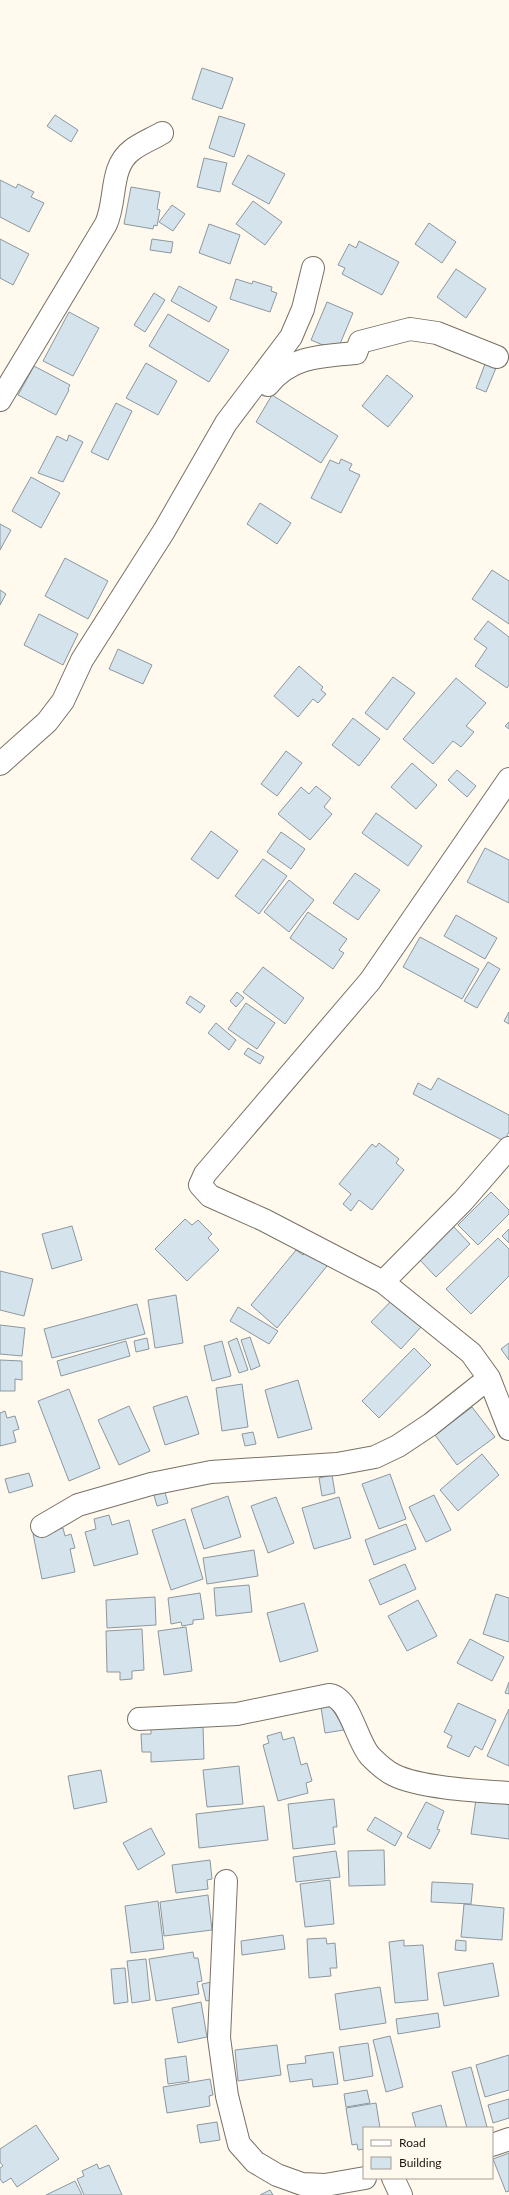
<svg xmlns="http://www.w3.org/2000/svg" width="509" height="2195" viewBox="0 0 509 2195" font-family="Lato,sans-serif">
  <style>
    .building { fill: #d5e3ec; stroke: #8b98a0 }
    .lines { fill: none; stroke-linecap: round; stroke-linejoin: round }
    .minor-casing { stroke: #787266; stroke-width: 24 }
    .minor { stroke: #fff; stroke-width: 22 }
  </style>
  <rect width="100%" height="100%" fill="#fff9ee"/>
  <path class="building" d="M202 68 233 78 222 109 192 99Z
    M55 115 78 130 71 142 47 126Z
    M219 116 245 124 234 157 209 148Z
    M248 155 285 174 269 204 232 184Z
    M204 158 227 163 220 192 197 187Z
    M0 180 16 188 18 184 34 192 31 197 44 203 29 232 0 217Z
    M131 187 160 192 157 209 160 210 157 226 154 225 153 229 124 224Z
    M253 201 282 222 265 245 236 224Z
    M172 205 185 214 173 231 159 222Z
    M429 223 456 242 442 263 415 244Z
    M209 224 240 235 230 264 199 253Z
    M0 239 29 254 13 285 0 278Z
    M152 239 173 242 171 253 150 250Z
    M359 241 399 262 382 295 342 274 345 268 338 265 349 244 356 248Z
    M456 269 486 289 466 318 437 297Z
    M236 279 252 284 253 281 272 287 271 291 277 293 270 312 230 299Z
    M179 286 217 307 209 322 171 301Z
    M154 293 165 300 145 332 134 325Z
    M327 302 353 313 337 351 311 340Z
    M69 312 99 328 73 376 43 361Z
    M168 314 229 350 209 382 149 346Z
    M146 363 177 381 158 415 126 398Z
    M485 364 496 368 486 392 476 388Z
    M34 366 70 385 68 389 69 390 56 415 18 395Z
    M387 375 413 396 388 427 362 406Z
    M272 395 338 436 321 463 256 422Z
    M116 403 132 411 108 460 91 452Z
    M69 435 83 442 63 482 38 473 57 436 67 441Z
    M341 459 352 464 349 470 360 475 341 513 311 498 330 460 339 464Z
    M31 477 60 493 41 528 12 511Z
    M260 503 291 523 277 544 247 524Z
    M0 524 11 530 0 550Z
    M65 558 108 581 88 619 45 596Z
    M492 570 509 581V624L472 599Z
    M0 590 6 594 0 605Z
    M39 614 78 634 63 665 24 645Z
    M488 621 509 637V685L507 688 475 666 487 648 474 639Z
    M118 649 152 665 143 684 109 669Z
    M299 666 323 687 321 690 326 694 318 703 313 699 298 717 274 696Z
    M393 677 415 693 387 730 365 713Z
    M456 678 486 703 466 726 474 732 461 747 453 741 433 764 403 739Z
    M353 718 380 739 359 766 332 745Z
    M509 722V729L505 726Z
    M286 751 302 763 277 796 261 784Z
    M412 763 437 785 416 809 391 787Z
    M457 770 476 786 467 797 448 780Z
    M316 786 331 798 324 807 332 814 310 840 278 814 301 787 309 794Z
    M376 813 422 846 408 866 362 833Z
    M211 831 238 851 218 879 191 859Z
    M281 832 305 849 291 869 267 852Z
    M485 848 509 860V903L467 882Z
    M263 859 287 876 259 914 235 896Z
    M355 873 380 890 358 920 333 903Z
    M289 880 314 900 289 932 264 912Z
    M308 912 347 939 339 950 344 953 333 969 290 938Z
    M456 915 497 938 485 959 444 936Z
    M420 937 479 969 462 999 403 967Z
    M488 962 500 969 477 1008 464 1001Z
    M263 967 304 998 285 1024 243 992Z
    M237 992 244 998 236 1007 230 1001Z
    M190 996 205 1006 200 1013 186 1003Z
    M246 1003 275 1023 257 1049 228 1029Z
    M509 1012V1024L504 1021Z
    M216 1023 236 1040 229 1050 208 1033Z
    M248 1048 264 1057 260 1064 244 1054Z
    M438 1078 509 1115V1132L504 1141 413 1094 418 1083 431 1090Z
    M379 1143 399 1159 396 1163 404 1170 372 1210 359 1200 351 1211 343 1204 351 1194 339 1184 372 1144 376 1147Z
    M491 1192 509 1210V1214L478 1245 458 1225Z
    M185 1219 192 1225 198 1220 212 1234 208 1238 219 1250 187 1281 155 1249Z
    M452 1225 470 1244 436 1277 418 1258Z
    M72 1226 82 1260 52 1269 42 1234Z
    M509 1229V1243L502 1236Z
    M498 1238 509 1249V1276L471 1314 446 1289Z
    M296 1250 303 1255 307 1250 327 1266 277 1328 251 1305Z
    M0 1271 33 1279 24 1316 0 1310Z
    M176 1295 183 1343 155 1348 148 1300Z
    M392 1300 421 1327 401 1349 371 1322Z
    M137 1304 145 1334 52 1358 44 1329Z
    M238 1307 278 1331 269 1344 230 1321Z
    M0 1325 25 1328 22 1356 0 1354Z
    M250 1337 260 1366 251 1370 241 1340Z
    M147 1338 149 1349 136 1352 134 1341Z
    M237 1338 248 1370 239 1373 228 1342Z
    M126 1341 130 1356 61 1376 57 1361Z
    M222 1341 231 1376 212 1381 204 1346Z
    M509 1343V1360L501 1349Z
    M414 1348 431 1365 379 1418 362 1401Z
    M0 1360 22 1361V1380L15 1379V1391H0Z
    M298 1380 312 1429 278 1438 265 1390Z
    M242 1384 248 1427 222 1431 216 1388Z
    M69 1389 100 1468 69 1481 38 1401Z
    M187 1396 199 1434 165 1445 153 1407Z
    M129 1406 150 1451 119 1465 98 1420Z
    M472 1407 495 1437 457 1465 435 1435Z
    M5 1411 7 1418 15 1416 19 1429 13 1431 16 1442 0 1446V1413Z
    M253 1432 256 1444 245 1446 242 1434Z
    M482 1454 499 1475 458 1511 440 1490Z
    M29 1473 33 1486 9 1493 5 1479Z
    M390 1474 406 1519 379 1529 362 1484Z
    M332 1475 335 1493 322 1496 319 1478Z
    M164 1489 168 1503 157 1506 153 1492Z
    M434 1495 451 1530 426 1542 409 1507Z
    M228 1496 241 1537 204 1549 191 1509Z
    M276 1497 294 1543 268 1553 251 1506Z
    M339 1497 351 1538 314 1549 302 1508Z
    M109 1515 112 1525 129 1520 138 1554 94 1566 85 1532 96 1529 94 1519Z
    M185 1519 203 1579 171 1590 152 1530Z
    M406 1524 416 1549 374 1565 365 1540Z
    M63 1528 65 1536 71 1534 75 1548 70 1549 75 1572 42 1579 33 1534Z
    M254 1550 258 1576 207 1584 203 1558Z
    M405 1564 416 1589 380 1605 369 1580Z
    M249 1585 252 1612 216 1616 214 1588Z
    M200 1593 204 1619 193 1620V1624L182 1626 181 1622 171 1624 168 1598Z
    M496 1594 509 1598V1642L483 1634Z
    M155 1597 156 1625 107 1628 106 1600Z
    M418 1600 437 1636 407 1651 388 1616Z
    M304 1603 318 1651 280 1662 267 1613Z
    M186 1627 192 1671 164 1675 158 1631Z
    M142 1629 144 1670 132 1671V1679L120 1680V1672H107L106 1631Z
    M470 1639 504 1657 492 1681 457 1663Z
    M509 1682V1694L505 1693Z
    M339 1697 344 1730 325 1733 320 1701Z
    M458 1703 496 1720 482 1750 475 1746 469 1757 447 1747 452 1736 444 1732Z
    M509 1709V1766L487 1756Z
    M203 1725 204 1759 151 1762V1752H142L141 1734H151V1727Z
    M281 1732 283 1740 294 1737 301 1765 307 1763 312 1781 306 1783 308 1793 278 1801 263 1745 269 1743 267 1736Z
    M239 1766 243 1804 207 1807 203 1770Z
    M101 1770 107 1802 74 1809 68 1776Z
    M334 1799 337 1827H333L335 1844 293 1849 288 1804Z
    M476 1799 509 1804V1839L471 1834Z
    M426 1802 444 1811 437 1829 440 1830 430 1849 407 1837Z
    M264 1806 268 1840 199 1848 196 1814Z
    M375 1817 402 1833 395 1846 367 1830Z
    M151 1828 165 1854 138 1870 123 1843Z
    M384 1850 385 1885 349 1886 348 1851Z
    M336 1851 340 1877 296 1882 293 1857Z
    M210 1860 212 1879 207 1880 208 1889 176 1893 172 1865Z
    M330 1880 334 1924 305 1927 300 1884Z
    M432 1882 473 1884 471 1904 431 1902Z
    M208 1895 212 1930 164 1936 160 1902Z
    M158 1901 164 1949 131 1953 125 1906Z
    M464 1904 504 1908 502 1940 461 1937Z
    M283 1935 285 1949 242 1955 241 1941Z
    M326 1938 327 1944 335 1943 337 1968H330L331 1976 309 1978 307 1939Z
    M404 1940V1946L423 1945 428 2000 395 2003 389 1942Z
    M456 1940 466 1941V1951L455 1950Z
    M193 1952 194 1958H198L202 1981 197 1982 199 1994 156 2001 149 1959Z
    M146 1959 150 2000 132 2003 127 1961Z
    M493 1963 499 1996 444 2006 438 1973Z
    M125 1968 128 2002 114 2004 111 1969Z
    M216 1981 220 1998 206 2001 202 1984Z
    M380 1987 386 2023 340 2030 335 1994Z
    M201 2002 207 2037 178 2043 172 2008Z
    M438 2013 440 2027 398 2034 396 2019Z
    M390 2036 403 2087 386 2092 373 2040Z
    M368 2043 373 2076 344 2081 339 2047Z
    M277 2045 281 2075 238 2081 235 2050Z
    M333 2052 338 2084 313 2087 312 2079 290 2082 287 2065 306 2063 305 2056Z
    M509 2055V2090L485 2097 476 2065Z
    M186 2056 189 2081 168 2084 165 2059Z
    M471 2067 487 2127 485 2128H467L452 2072Z
    M210 2079 213 2095 209 2096 210 2106 167 2113 163 2087Z
    M367 2090 370 2103 346 2107 344 2094Z
    M509 2099V2118L493 2123 488 2105Z
    M376 2103 380 2128H364V2149L358 2150 357 2144 352 2145 346 2108Z
    M441 2105 447 2128H416L412 2113Z
    M217 2122 220 2140 200 2143 197 2125Z
    M36 2125 59 2159 17 2187 11 2178 3 2183 0 2179V2168L3 2166 0 2162V2149Z
    M509 2153V2191L506 2192 493 2159Z
    M97 2164 99 2169 109 2165 122 2195H84L77 2179 84 2176 82 2171Z
    M75 2181 82 2195H46Z
    M270 2190 273 2195H260Z"/>
  <g class="lines">
    <defs>
      <path id="minor" d="M268 385C291 356 321 356 356 353L360 342 410 329 437 333 497 357
        M0 400 106 224C117 200 109 167 132 150 141 143 152 139 162 133
        M0 764 47 722 63 701 82 660 164 531 226 423 291 337 303 309 313 268
        M509 779 370 981 205 1174 200 1185 210 1196 264 1220 383 1282 471 1353 489 1378 509 1429
        M383 1282 463 1201 509 1148
        M42 1526 78 1505 151 1484 211 1472 337 1464 375 1457 398 1446 431 1424 489 1378
        M139 1719 237 1714 329 1695C350 1697 356 1740 370 1756 377 1763 385 1771 394 1775 420 1788 479 1791 509 1793
        M226 1881 219 2038 227 2096 239 2144 255 2162 277 2175 302 2184 325 2185 365 2178
        M492 2145 509 2139
        M393 2178 401 2195"/>
    </defs>
    <use href="#minor" class="minor-casing"/>
    <use href="#minor" class="minor"/>
  </g>
  <rect x="363" y="2127" width="130" height="52" fill="#fff9ee" stroke="#a49f97"/>
  <rect x="371" y="2140" width="20" height="6" fill="#ffffff" stroke="#a49f97"/>
  <text x="399" y="2147" font-size="12" fill="#1c1914">Road</text>
  <rect x="371" y="2157" width="20" height="12" fill="#d5e3ec" stroke="#a49f97"/>
  <text x="399" y="2167" font-size="12" fill="#1c1914">Building</text>
</svg>
